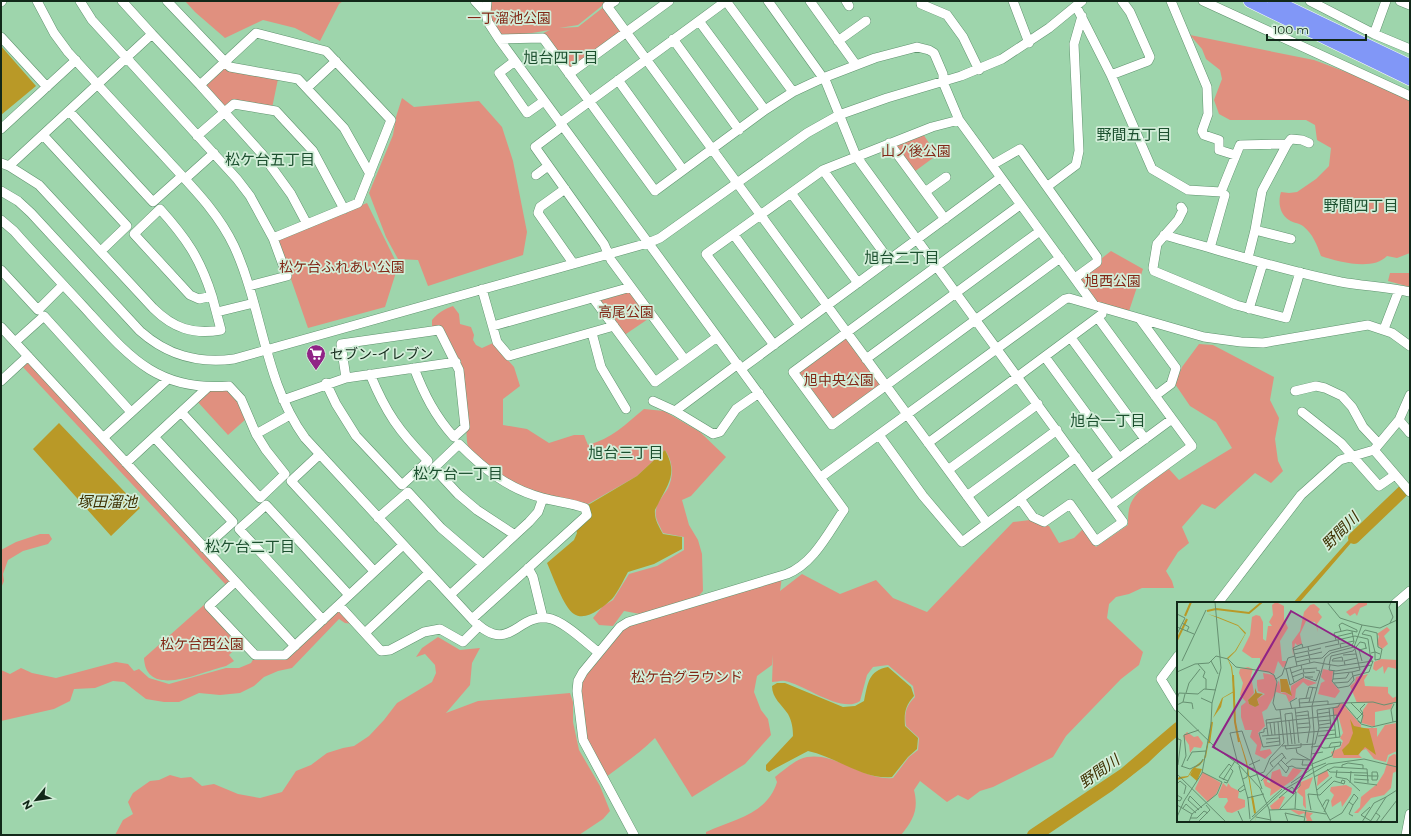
<svg xmlns="http://www.w3.org/2000/svg" width="1411" height="836" viewBox="0 0 1411 836" font-family="Montserrat,'Noto Sans JP',sans-serif">
  <style>
    .green { fill: #e0907f }
    .water { fill: #b99927 }
    .lines { fill: none; stroke-linecap: round; stroke-linejoin: round }
    .river { stroke: #b99927; stroke-width: 12 }
    .minor-casing { stroke: #5f936e; stroke-width: 10 }
    .highway-casing { stroke: #fff; stroke-width: 14 }
    .minor { stroke: #fff; stroke-width: 9 }
    .highway { stroke: #8197f7; stroke-width: 13 }
    .labels { text-anchor: middle; dominant-baseline: central; stroke-width: 3.5; stroke-linejoin: round; paint-order: stroke }
    .park-label { font-size: 14px; fill: #822817; stroke: #d3eed9 }
    .poi-label { font-size: 14px; fill: #122819; stroke: #d3eed9; text-anchor: start }
    .neighbourhood-label { font-size: 15px; fill: #1c502f; stroke: #d3eed9 }
    .water-label { font-size: 15px; font-style: italic; fill: #3e3102; stroke: #d3eed9 }
    .inset-river { fill: none; stroke: #b99927; stroke-width: 2 }
    .inset-road { fill: none; stroke: #669071; stroke-width: 1 }
    .view { fill: #902386; fill-opacity: 0.15; stroke: #902386; stroke-width: 2 }
    .inset-edge { fill: none; stroke: #122819; stroke-width: 2 }
  </style>
  <rect width="100%" height="100%" fill="#9ed5ac"/>
  <path class="green" d="M185 1H343L339 4 320 41 295 28 263 20 225 38 195 12Z
    M491 1H608L578 25 559 28 578 27 605 6 624 32 569 71 541 34 550 30C543 31 510 37 505 37 491 34 489 12 491 1Z
    M1190 35 1314 60 1365 79 1410 101V253L1397 258 1387 256C1373 271 1339 262 1321 256 1317 245 1313 234 1303 226 1299 223 1293 223 1289 220 1279 214 1278 201 1281 192L1289 193 1297 192 1316 179 1329 166 1331 148 1317 140 1315 125 1306 120H1230L1219 114 1214 100 1222 79 1220 70 1206 59 1202 49Z
    M223 68 278 79 272 108H224L203 86Z
    M402 98 414 107 479 101 502 127 513 161 527 232 523 255 428 286 418 260 398 259 386 237 369 193 393 135 396 117Z
    M923 134 937 155 914 172 892 145Z
    M367 203 398 266 385 307 308 328 277 239Z
    M1111 251 1143 269 1129 311 1098 303 1078 277Z
    M1390 273H1410V287L1388 281Z
    M630 289 651 317 623 336 594 298Z
    M453 306 459 314 460 324 471 327 474 335 473 340 476 345 482 348 493 343 514 367 520 386 503 399V425L527 429 549 443 574 435H584L588 445C611 439 626 424 644 409L664 411 700 432 726 457 691 496 682 500 689 525 698 540 702 554 703 591 697 598 640 614 624 611 613 626 599 625 593 618 603 606 613 600 629 574 657 566 684 550V537L663 533C660 526 654 518 656 510 657 502 664 495 668 488 674 476 673 461 665 450L637 476 588 504 581 505 559 500 509 483 469 451 467 442 463 368 438 327 432 326V320C438 313 444 309 453 306Z
    M846 338 881 386 832 421 797 373Z
    M1199 344 1213 345 1274 377 1270 400 1279 418 1275 439 1278 461 1283 471 1271 483 1255 473 1215 509 1202 504 1182 527 1189 543 1178 552 1166 571 1172 581 1174 588H1142L1129 594 1116 597 1109 604 1107 618 1143 652 1139 665 1121 679 1066 736 1053 757 993 787 980 791 968 800 958 795 947 802 920 781 914 790C919 810 913 820 901 835H706V832C733 819 767 815 777 782L775 777C784 770 796 759 807 757 837 752 863 781 893 778L909 757 918 750 919 738 906 726C904 713 906 706 915 697L913 686 888 665 873 667 867 675 860 701C842 714 805 685 785 681 781 680 776 682 772 682L773 655 772 665 757 676 754 692 761 710 768 719 771 735 745 764 692 797 655 738C640 753 623 764 606 777L587 746 580 686 585 675 624 628 782 577 780 591 802 574 840 594 876 580 893 598 927 612 1013 522 1030 520 1049 526 1059 543 1074 538 1083 529 1096 547 1128 525C1128 520 1128 514 1129 509 1133 491 1155 479 1169 469L1179 480 1232 448 1216 422 1190 406 1175 384 1182 367Z
    M28 360 232 581 227 586 21 365Z
    M228 387 240 400 246 419 228 435 196 400 208 388Z
    M40 534H49L52 539 48 544 23 551 8 560 3 574 4 581 1 588V550L16 542Z
    M205 604 241 643 229 655 234 661 226 666C203 671 146 700 144 658Z
    M339 610 353 624 345 623 339 619 292 668 278 671 264 677 254 686 240 693 220 695 199 693 179 702H164L146 699 124 682 113 681 95 688 74 689 70 701 54 709 1 721V670L10 674 21 668 32 673 56 678 116 662 128 664 134 671 139 669 149 678 169 684 226 668H239L251 663 254 658H285Z
    M438 637 460 650 480 648 472 663 470 685 446 713 478 701 570 693 573 702V722L579 750 600 786 610 811 603 819 579 835H115L123 820 133 814 128 802 133 793 150 781 159 780 170 775 181 778 191 777 202 786 214 784 238 794 260 798 282 792 296 771 311 765 327 753 343 748 354 746 369 736 384 720 397 703 432 682 436 673 435 665 425 654 416 657 422 648Z"/>
  <path class="water" d="M1 46 36 86 1 115Z
    M59 423 140 508 111 536 33 449Z
    M665 450C677 472 670 482 659 502 658 505 656 507 655 510 654 519 659 527 663 534L682 537V549L654 564 628 572C623 581 618 592 612 599 603 607 586 622 574 614 564 608 552 574 547 563L574 540 577 533 576 529 588 505 637 476Z
    M1410 482V487L1370 521 1299 603H1293L1371 515Z
    M888 667 911 687 914 696C905 706 904 713 905 726L918 738 917 749 908 757 892 777C864 780 836 757 808 751L774 769 769 772 766 770V765L793 736C793 729 792 721 788 714 782 705 772 698 772 686L777 683H785L843 707 855 706 864 701C868 683 868 671 888 667Z
    M1178 729V734L1148 763 1112 791 1047 835H1040C1088 803 1138 772 1178 729Z"/>
  <g class="lines">
    <path class="river" d="M1354 538 1403 491
      M1033 835 1124 774 1178 728"/>
    <defs>
      <path id="minor" d="M37 1 54 33 68 52C99 86 130 120 162 154 188 183 217 210 234 246 263 309 264 382 305 438L472 619C509 657 516 614 547 618 563 620 585 642 598 652
        M80 1 92 20 237 179 250 196 273 238 287 276 249 286
        M122 1 152 34
        M167 1 230 67 298 79 344 128 370 174
        M475 1 486 13 488 22 499 39 844 510C828 533 814 563 787 574L628 622 620 627 583 672 578 681 577 691 583 740 634 835
        M615 1 607 6 987 523
        M726 1 793 92
        M768 1 826 82 856 156 1123 522 1096 541 1070 504 1044 522 1033 517 1020 499
        M810 1 856 65
        M846 1 849 6
        M921 1V4L947 15 963 37 979 70
        M1013 1 1029 43
        M1171 1 1207 87 1208 114 1202 131 1204 135 1219 140V150L1235 155
        M1203 1 1410 96
        M1310 1 1374 34 1410 49
        M1400 1 1410 5
        M1 2 2 1
        M1076 6 1111 75 1152 169 1188 190 1221 192 1225 195 1210 248
        M486 13 487 1
        M699 21 765 110
        M1374 34 1386 1
        M1 37 47 87
        M499 39 543 38 655 191 765 110 793 92 823 78 875 58 917 47 929 50 934 53 943 74V82L959 120 1094 305
        M673 39 739 130
        M838 41 866 21
        M515 61 499 73 527 113 544 101
        M569 74 669 1
        M1111 75 1148 61 1150 57 1130 12 1122 1
        M618 80 683 170
        M307 88 336 61
        M69 111 153 202 182 176
        M560 123 726 1
        M563 126 535 147 604 244 611 260 685 360
        M1 129 76 60
        M43 135 127 226 101 251
        M197 136 234 104 276 111 313 151 344 209
        M889 143 945 219
        M1287 144 1291 139 1302 140 1309 143
        M1 163 9 166 39 185 153 308C173 328 193 335 221 330L212 296
        M992 165 1020 149 1097 257V262L1075 278
        M9 166 152 34 200 85
        M823 170 889 260
        M536 175 548 166
        M185 179 214 153
        M1048 186 1076 165 1079 151 1074 44 1082 16
        M565 189 540 207 538 213 573 263
        M1 191 18 201 31 213 140 331C167 355 197 364 234 359L648 243 660 238 807 133 839 115 887 98 961 76 1002 59 1049 28 1082 1
        M925 192 946 177
        M1221 192 1240 145 1287 144 1262 191 1255 230 1248 258
        M791 193 858 283
        M1020 205 793 372 832 425 1060 258
        M1181 207 1183 210 1178 220 1157 244 1153 268 1154 271 1236 305 1286 318 1300 272
        M160 209C186 238 200 258 212 296L199 299 190 295 134 234Z
        M1 220 14 231C36 256 59 280 82 305 127 354 155 392 229 386L241 399 256 434 266 450 285 474 260 498 182 413
        M1255 230 1291 239
        M734 235 800 325
        M1164 235C1223 251 1281 270 1341 282 1364 286 1387 287 1410 292
        M273 238 358 203 391 120 326 51 256 33 200 85 262 154 291 194 307 224
        M1 270 38 310 63 285
        M482 289 497 342 509 356 614 326
        M593 298 655 382 717 337
        M1249 309 1263 263
        M217 312 254 303
        M1098 318 1192 446 1111 505
        M1140 319 1176 368 1171 384 1155 396
        M493 326 631 287
        M1 327 295 646
        M1384 329 1399 290
        M592 333 601 367 626 409
        M1071 338 1145 439
        M15 342 44 316 131 412
        M774 345 706 254 823 170 932 127 959 120
        M1045 357 1119 458
        M866 359 1040 231
        M741 369 1000 178
        M346 378 341 344 439 330 459 370 465 427 454 437C435 416 424 394 414 368
        M1 381 28 356
        M326 383 336 404 356 436 402 485 428 461C399 431 386 413 370 374
        M1295 391 1316 386 1325 388 1342 396 1352 407 1363 427 1379 444
        M283 400 346 378 456 362
        M653 401 675 411 713 434 720 432 736 409 759 393
        M675 411 738 364
        M1302 412 1341 443 1379 486 1395 475
        M1399 420 1410 433
        M256 434 290 415
        M879 435 923 496 962 542 1076 457
        M103 438 168 379
        M155 438 233 522 204 548
        M928 443 1102 314
        M1374 450 1410 492
        M320 454 291 481 374 571
        M126 463 208 387
        M948 470 1038 404
        M821 477 1065 299 1069 298 1204 337 1241 342 1263 343 1368 325 1392 333 1410 346
        M1092 478 1172 419
        M967 496 1057 430
        M378 518 408 492 441 528 483 564
        M528 568 533 577 543 618
        M235 582 209 606 255 655H285L403 545
        M450 595 529 522 538 512 543 498
        M1218 603 1301 495 1340 460 1374 450 1399 420 1410 395
        M1396 603 1410 591
        M339 605 381 651 390 650 424 632 440 629 463 642 479 626
        M472 619 587 515 585 508C571 503 557 502 543 498 508 489 484 469 459 444L434 468 458 494 477 510 515 535
        M323 620 239 529 266 505 349 595
        M365 633 429 573
        M1178 656 1161 679 1178 707
        M1406 835 1410 814"/>
      <path id="highway" d="M1250 1 1410 79
        M1274 1 1410 66"/>
    </defs>
    <use href="#minor" class="minor-casing"/>
    <use href="#highway" class="highway-casing"/>
    <use href="#minor" class="minor"/>
    <use href="#highway" class="highway"/>
  </g>
  <defs>
    <symbol id="supermarket-pin" viewBox="-11 -11 22 30"><path d="M0 17L-7.5 6A9.5 9.5 0 1 1 7.5 6Z" fill="#902386" stroke="#d3eed9"/><path d="M-6-5.5h2.5l.6 2H6L4.5 2H-2.5L-4.4-4H-6ZM-1.5 3.2a1.3 1.3 0 1 0 .1 0ZM3 3.2a1.3 1.3 0 1 0 .1 0Z" fill="#fff"/></symbol>
  </defs>
  <g fill-rule="evenodd">
    <use href="#supermarket-pin" x="305" y="343" width="22" height="30"/>
  </g>
  <g class="labels">
    <g class="park-label">
      <text x="509" y="18">一丁溜池公園</text>
      <text x="916" y="151">山ノ後公園</text>
      <text x="342" y="267">松ケ台ふれあい公園</text>
      <text x="1113" y="281">旭西公園</text>
      <text x="626" y="312">高尾公園</text>
      <text x="839" y="380">旭中央公園</text>
      <text x="202" y="644">松ケ台西公園</text>
      <text x="687" y="677">松ケ台グラウンド</text>
    </g>
    <g class="poi-label">
      <text x="330" y="354">セブン-イレブン</text>
    </g>
    <g class="neighbourhood-label">
      <text x="561" y="57">旭台四丁目</text>
      <text x="1134" y="134">野間五丁目</text>
      <text x="270" y="159">松ケ台五丁目</text>
      <text x="1361" y="205">野間四丁目</text>
      <text x="902" y="257">旭台二丁目</text>
      <text x="1108" y="420">旭台一丁目</text>
      <text x="626" y="452">旭台三丁目</text>
      <text x="458" y="473">松ケ台一丁目</text>
      <text x="250" y="546">松ケ台二丁目</text>
    </g>
    <g class="water-label">
      <text x="107" y="501">塚田溜池</text>
      <text transform="translate(1340 531) rotate(-45)">野間川</text>
      <text transform="translate(1099 771) rotate(-35)">野間川</text>
    </g>
  </g>
  <g transform="translate(1177 602)">
    <rect width="220" height="220" fill="#9ed5ac"/>
    <path d="M99 0 107 4V17L111 26 103 39 105 59H109V62L106 66 101 59 97 72 83 68V56H75L65 49 73 33 75 15 79 13 83 14 86 20V37L89 39 91 24H95L92 20 96 13 95 3ZM183 0H190V3L183 6 180 14 178 11 173 14 169 10ZM133 3 137 2 143 7 141 10 145 15 140 22 141 30 138 20 129 19 123 32 125 42 120 43 118 41 116 54 115 40 123 29 127 10ZM210 25 213 28 207 34 211 42 205 47 200 42 202 34 200 32ZM204 57 220 58V67L211 65 207 72 206 64 199 69 196 67 197 60ZM71 65 76 67 74 74 77 91 71 98 72 102 78 105 82 102 80 97 88 92 81 89 80 83V78L87 77 86 71 97 73 100 83 102 78 104 91 108 90 114 94V84L126 76 140 81 131 84 126 80 119 87 118 96 112 100 109 93 99 90 90 107 85 110 88 124 81 131 85 142 83 149 93 147 95 151 88 157 78 152 80 143 73 135 75 128H68L64 115V104L69 100 63 93 66 81 62 71 63 67ZM146 67 156 69 155 80 163 89 158 96 141 92 144 81 148 79 144 75ZM191 72 187 78 188 84 211 85V91L216 96 220 94V99L216 101 214 107 198 110V124H195L185 121 186 108 191 101H180L173 84 178 80 179 75ZM165 101 184 123V126H200V135L208 123 220 121V149L211 153 209 160 197 157 189 147 184 149 182 153 185 156H156L154 150 163 146 166 139 163 136 166 131 161 113 157 114 156 106ZM10 130 17 135 21 134 26 141 24 146 17 145 13 151 12 143 6 134ZM217 152 220 153V169L216 171 214 186 207 193 194 196 181 211H177L183 205 184 195 200 182 207 171 212 155ZM116 166 125 168 116 178 93 194 94 187 88 184 86 178 91 173 90 180 93 181 95 170 103 167 105 174 110 175ZM150 168 152 174 140 184 141 173ZM26 170 44 181 39 192 31 200 18 187ZM136 175 132 186 128 188 129 207 126 203V195L120 190 124 180ZM46 181 50 185 51 181 54 185 62 189 61 196 68 198V205L55 211 50 210 47 205 51 199 50 196H42L41 193ZM169 183 175 186 174 192 165 205 164 199 155 205 154 199 157 193 153 189 154 185ZM105 194 108 195 102 207 95 208 93 204ZM112 207 136 211 133 214 136 220H127L130 218 127 211 122 213Z" fill="#e0907f"/>
    <path d="M20 0 31 12 41 15 61 23 69 31 59 49 51 57 55 65 56 73 58 94V122L70 160 77 204 79 220 69 161 58 123 57 90 46 96 44 105 36 116 29 155 23 163 18 166 25 167 20 179 13 173 16 168 11 175 0 178 2 175 11 174 15 167 27 157 36 116 45 96 57 89 54 65 51 58 50 56 58 49 68 32 61 24 31 12ZM103 77H110L115 94 108 90H104ZM78 86 80 91 86 92 80 97 82 103 78 105 72 102 71 98 78 91ZM173 117 177 124 192 127 199 153 188 145 181 153H167L165 148 172 141 176 131Z" fill="#b99927"/>
    <path class="inset-river" d="M30 9 39 7 72 11 85 0M8 14 14 0M0 38 10 17M56 73 58 120 62 140M32 141 35 120M75 194 78 211"/>
    <path class="inset-road" d="M150 0 163 16 185 23 203 26 220 18M0 12 8 16 0 32M5 21 12 25 10 29M213 21 216 15 212 5 214 0M0 25 17 32M158 35 175 31M159 38 157 31 170 28 180 30V28L165 21 162 23 164 29M131 45 132 49 144 46M148 45 162 42 161 38M164 46 163 42 177 39M116 48 178 34 191 37 194 59M145 50 132 53 133 57 145 56 152 49 175 43 177 40 175 29M194 51 198 50 194 34 185 32 188 28 200 31 201 45 205 47 203 57 198 58V50L203 52M117 52 131 49 132 53 118 56M166 53 179 52M165 55 166 59H155L156 57ZM5 59 29 8M34 59 41 72M185 59 182 48 190 46M119 60 132 57 133 61M21 62 28 70 26 75 29 77V87M152 63 154 54 176 49 183 40 188 41 189 46M153 63 152 68 159 69 195 63M168 63 167 59 180 56M120 64 116 46 125 42 126 46M109 66 113 83 127 75 126 71 115 75M113 66 117 80M108 67 137 60 161 64 196 59 192 70 176 74 171 80 157 81M0 70 18 62 32 61 39 54 51 57 59 65 92 70 97 73 100 80 96 101 99 108 165 101 196 100 207 103 220 100M138 70 127 71 126 67 140 66M175 70 183 68 178 47M114 71 125 67 124 63M156 72 175 70 177 78 172 84 161 86 155 79 156 77 157 68M136 75H128L139 79 143 69 139 68M99 77 105 73 111 56 118 54M156 77 169 76 172 71M9 91 12 81 23 67M24 96 35 101M129 96 132 85 140 86M0 97 2 91 21 92 27 87 39 88M6 100 15 101 16 107M132 100 136 85M122 101 151 99V102M174 101 186 113 184 121 181 119M167 102 184 122 195 125 220 119M0 103 6 100 8 92M118 106 122 141M123 106 122 97 133 96M152 106 154 125M156 106 159 136M115 107 113 100 120 96M0 108 39 146 61 162 83 186 92 207 94 220M119 111 131 109 133 125 130 141M140 112 153 110M119 114 131 113M180 117 186 111 183 107 188 102M112 119 115 142M141 119 154 118M97 120 98 133M101 120 103 143M216 120 214 108 217 102M90 121 160 113 163 135 147 137M93 121 95 133M120 122 132 121M142 123 154 121M90 126 87 127V130L82 131 86 145 103 143M120 126 133 125M142 126 155 125M0 133 1 137 4 138 1 163M91 133 89 118 104 116M85 134 158 128M141 134 159 132M89 137 102 136M89 141 103 139M108 143 109 147 119 146 124 145V141M111 143 108 112 115 111 118 142M105 144 138 142 142 126 140 108 161 105 163 101M134 145 143 144 146 146H149L163 144 164 140 154 141 152 145M119 146 120 151 133 158M134 152 146 150M126 158 125 163H135M10 159 15 150 29 149M101 161 109 171 112 166 104 158M61 162 53 131 65 129 85 187M109 162 115 157 134 158M135 162 155 154 158 145M72 163 83 158M4 164 13 167 23 162 26 157M5 164 9 154 7 133 22 128M62 164 71 197 73 217M96 165 93 161 105 151 109 157M111 165 115 164 119 166 132 167M165 166V163L171 161 186 163V167M150 167 153 170 191 171M160 168 159 175 170 177 183 189M195 170H200L201 174H195ZM0 172 49 220M177 173 195 174V178H200L201 174M73 175 87 170 93 156 107 141 103 108M137 175 157 165 190 167 191 181M66 177 70 175 71 167 77 166M177 177 192 178M46 178 58 159M51 179 42 175 52 162 54 164M84 179 108 154M47 180 50 181 56 169 53 166M177 180 200 183M114 181 136 166 149 161M173 181 174 169M0 182 3 179 9 184 7 192M67 183 61 188 63 190 68 187M115 185 119 190 118 207M140 188 155 175M115 191 123 184V180M0 193 5 196 3 199 0 198M70 196 87 192M102 196 115 185M0 203 15 212M145 205 149 198H152L147 210M193 205 184 213 194 219M6 206 9 202 19 211M22 208 11 198 13 194 25 206M92 208 118 207 149 212M102 208 119 190M134 208 131 192 143 193 157 179 164 181 167 182 168 179 165 178 164 181M61 209 66 220M199 211 203 214 199 220M176 214 172 212 176 203M0 215 7 199 25 171 34 122 35 101 44 66 38 0M75 215 105 187M79 215 94 218M13 216H20L27 209 31 211M153 218 165 211 177 192 181 196 176 203 172 200M12 220 15 212 40 192 45 180 25 170M21 220 33 208 29 203M49 220H63M72 220 108 187 151 162 187 157 220 165M111 220 108 211 127 215M127 220 129 208M154 220 141 196 134 155 137 130 135 104 148 56 154 51 177 45 185 23M185 220 197 201 209 195M193 220 209 195 220 188M203 220 220 198"/>
    <path class="view" d="M114 9 195 55 116 191 36 145Z"/>
    <rect width="220" height="220" class="inset-edge"/>
  </g>
  <rect width="1411" height="836" fill="none" stroke="#122819" stroke-width="4"/>
  <g transform="translate(36 800) rotate(240)" stroke="#d3eed9" stroke-width="3" paint-order="stroke">
  <path d="M0-3L7 15L0 10L-7 15Z" fill="#122819"/>
  <text y="-6" font-size="11" font-weight="bold" text-anchor="middle" fill="#122819">N</text>
  </g>
  <path d="M1267 34v6h99v-6" fill="none" stroke="#122819" stroke-width="2"/>
  <text x="1273" y="34" font-size="12" fill="#122819" stroke="#d3eed9" stroke-width="3" paint-order="stroke">100 m</text>
</svg>
